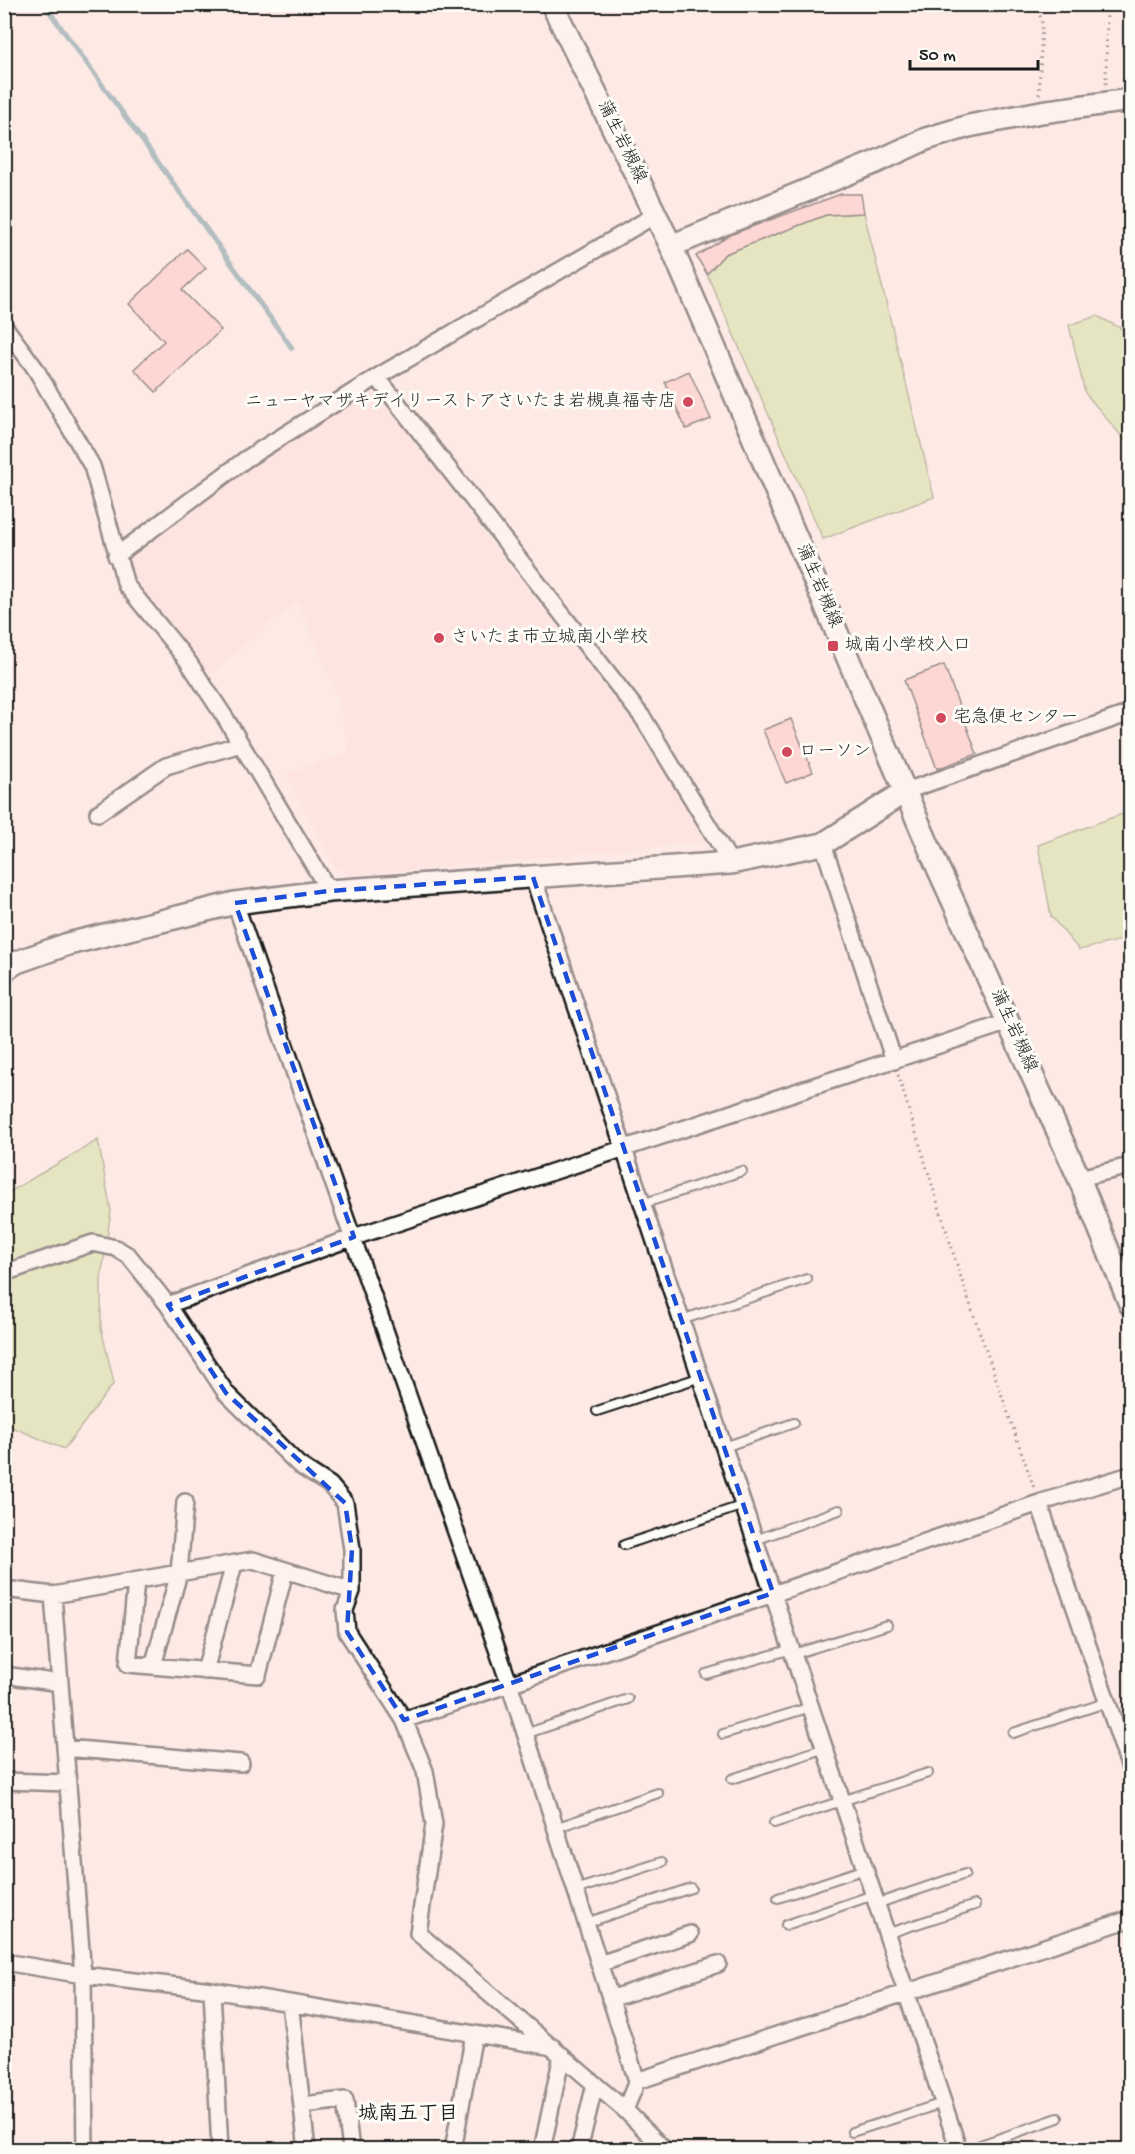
<svg xmlns="http://www.w3.org/2000/svg" width="1135" height="2154" viewBox="0 0 1135 2154" font-family="'Gochi Hand','Klee One',sans-serif">
  <style>
    .built { fill: #fdded9 }
    .green { fill: #cbe196; stroke: #747e59; stroke-width: 1.5 }
    .lines { fill: none; stroke-linecap: round; stroke-linejoin: round }
    .stream { stroke: #5a8992; stroke-width: 5 }
    .building { fill: #fdc1bc; stroke: #1c1c1c; stroke-width: 1.5 }
    .lane-casing { stroke: #1c1c1c; stroke-width: 12 }
    .street-casing { stroke: #1c1c1c; stroke-width: 20 }
    .secondary-casing { stroke: #1c1c1c; stroke-width: 26 }
    .path { stroke: #1c1c1c; stroke-width: 3; stroke-dasharray: 1.5 4.5; stroke-linecap: butt }
    .lane { stroke: #fdfcf7; stroke-width: 8 }
    .street { stroke: #fdfcf7; stroke-width: 15 }
    .secondary { stroke: #fdfcf7; stroke-width: 21 }
    .marked { fill: none; stroke: #1d4ed8; stroke-width: 4.5; stroke-dasharray: 12 8; stroke-linejoin: round }
    .poi-dot { fill: #d1495b; stroke: #fdfcf7; stroke-width: 2 }
    .labels { text-anchor: middle; dominant-baseline: central; stroke-width: 6; stroke-linejoin: round; paint-order: stroke }
    .street-label { font-size: 18px; fill: #1c1c1c; stroke: #fdfcf7 }
    .poi-label { font-size: 18px; fill: #1c1c1c; stroke: #fdfcf7; text-anchor: start }
    .neighbourhood-label { font-size: 20px; font-weight: bold; fill: #1c1c1c; stroke: #fdfcf7 }
  </style>
  <rect width="100%" height="100%" fill="#fdeae5"/>
  <filter id="ink" filterUnits="userSpaceOnUse"><feTurbulence type="fractalNoise" baseFrequency=".0167" numOctaves="2"/><feDisplacementMap in="SourceGraphic" scale="12" xChannelSelector="R" yChannelSelector="G"/><feConvolveMatrix kernelMatrix="1 2 1 2 8 2 1 2 1" color-interpolation-filters="sRGB"/></filter>
  <g filter="url(#ink)">
    <path class="built" d="M370 392 381 395 411 439 627 716 708 835 702 842 350 876 335 868 285 774 348 752 340 704 298 601 209 675 130 584 129 559 134 549 304 431Z"/>
    <path class="green" d="M864 213 934 497 823 539 707 274 725 254 826 215Z
      M1097 316 1130 333V446L1085 393 1069 325Z
      M1130 811V938L1079 950 1051 916 1038 845Z
      M98 1140 111 1211 101 1280V1328L114 1383 64 1449 5 1424 4 1195Z"/>
    <g class="lines">
      <path class="stream" d="M44 4 292 348"/>
    </g>
    <path class="building" d="M841 194H861L864 213 826 215 725 254 707 274 696 256 732 234Z
      M187 249 206 268 182 290 221 330 156 392 134 369 164 341 129 304Z
      M689 371 711 419 686 429 665 382Z
      M944 665 977 754 937 769 904 680Z
      M791 719 813 772 786 783 763 730Z"/>
    <g class="lines">
      <defs>
        <path id="lane" d="M642 1204 742 1171
          M681 1320 807 1279
          M597 1411 701 1377
          M724 1447 794 1423
          M755 1540 839 1510
          M624 1545 744 1505
          M794 1654 887 1625
          M706 1674 792 1649
          M1013 1733 1108 1702
          M525 1734 628 1699
          M723 1734 811 1707
          M732 1779 825 1748
          M774 1823 928 1773
          M555 1828 658 1793
          M575 1890 662 1862
          M778 1898 865 1869
          M876 1904 965 1874
          M586 1923 691 1888
          M786 1925 873 1895
          M886 1934 975 1905
          M852 2132 943 2103
          M966 2150 1058 2118"/>
        <path id="street" d="M4 326 35 368 92 466 126 585 187 660 226 719 329 891
          M377 377 643 718 731 863
          M116 556 246 459 377 377 657 214
          M906 791 1130 713
          M98 813 166 766 241 744
          M823 844 894 1061
          M533 877 959 2150
          M235 903 509 1683 637 2081 625 2110
          M1079 1178 1130 1166
          M4 1273 93 1243 116 1248 129 1256 168 1305 226 1393 299 1465 330 1485 345 1503 352 1549V1591L345 1610 347 1632 404 1720 425 1771 434 1824 418 1933 625 2110 665 2150
          M168 1305 354 1237 1009 1022
          M1039 1503 1130 1768
          M136 1581 128 1664 258 1675 285 1571
          M4 1589 53 1595 253 1560 352 1591
          M53 1595 83 1975 85 2150
          M153 1666 179 1573 185 1502
          M205 1671 234 1564
          M4 1675 60 1683
          M404 1720 1039 1503 1130 1475
          M65 1748 241 1763
          M4 1781 68 1783
          M4 1962 83 1975 212 1990 553 2047
          M599 1964 690 1934
          M212 1990 220 2150
          M610 1999 718 1964
          M290 2003 307 2150
          M637 2081 1130 1919
          M303 2105 345 2100 351 2150
          M453 2150 474 2034
          M542 2150 562 2055
          M579 2150 595 2084"/>
        <path id="secondary" d="M552 4 671 246 938 868 1079 1178 1130 1304
          M671 246 876 162 926 139 969 126 1041 112 1130 100
          M4 970 17 962 68 944 235 903 329 891 731 863 823 844 906 791"/>
      </defs>
      <use href="#lane" class="lane-casing"/>
      <use href="#street" class="street-casing"/>
      <use href="#secondary" class="secondary-casing"/>
      <path class="path" d="M1037 4 1042 23 1039 95
        M1106 84 1107 4
        M898 1075 963 1284 1034 1488"/>
      <use href="#lane" class="lane"/>
      <use href="#street" class="street"/>
      <use href="#secondary" class="secondary"/>
    </g>
  </g>
  <path d="M0 0H1135V2154H0ZM533 877 773 1593 404 1720 347 1632 352 1549 345 1503 226 1393 168 1305 354 1237 235 903 329 891Z" fill="#fdeae5" fill-opacity=".55" fill-rule="evenodd"/>
  <path class="marked" d="M533 877 773 1593 404 1720 347 1632 352 1549 345 1503 226 1393 168 1305 354 1237 235 903 329 891Z"/>
  <g class="poi-dot">
    <circle cx="688" cy="402" r="6"/>
    <circle cx="439" cy="638" r="6"/>
    <rect x="827" y="640" width="12" height="12" rx="3"/>
    <circle cx="941" cy="718" r="6"/>
    <circle cx="787" cy="752" r="6"/>
  </g>
  <g class="labels">
    <g class="street-label">
      <text transform="translate(621 142) rotate(64)">蒲生岩槻線</text>
      <text transform="translate(818 586) rotate(67)">蒲生岩槻線</text>
      <text transform="translate(1013 1031) rotate(66)">蒲生岩槻線</text>
    </g>
    <g class="poi-label">
      <text x="676" y="402" text-anchor="end">ニューヤマザキデイリーストアさいたま岩槻真福寺店</text>
      <text x="451" y="638">さいたま市立城南小学校</text>
      <text x="845" y="646">城南小学校入口</text>
      <text x="953" y="718">宅急便センター</text>
      <text x="799" y="752">ローソン</text>
    </g>
    <g class="neighbourhood-label">
      <text x="408" y="2115">城南五丁目</text>
    </g>
  </g>
  <rect width="1135" height="2154" fill="none" stroke="#fdfcf7" stroke-width="24"/>
  <rect x="12" y="12" width="1111" height="2130" fill="none" stroke="#1c1c1c" stroke-width="2" filter="url(#ink)"/>
  <path d="M910 60v9h128v-9" fill="none" stroke="#1c1c1c" stroke-width="3"/>
  <text x="919" y="60" font-size="18" fill="#1c1c1c" stroke="#fdfcf7" stroke-width="4.5" paint-order="stroke">50 m</text>
</svg>
